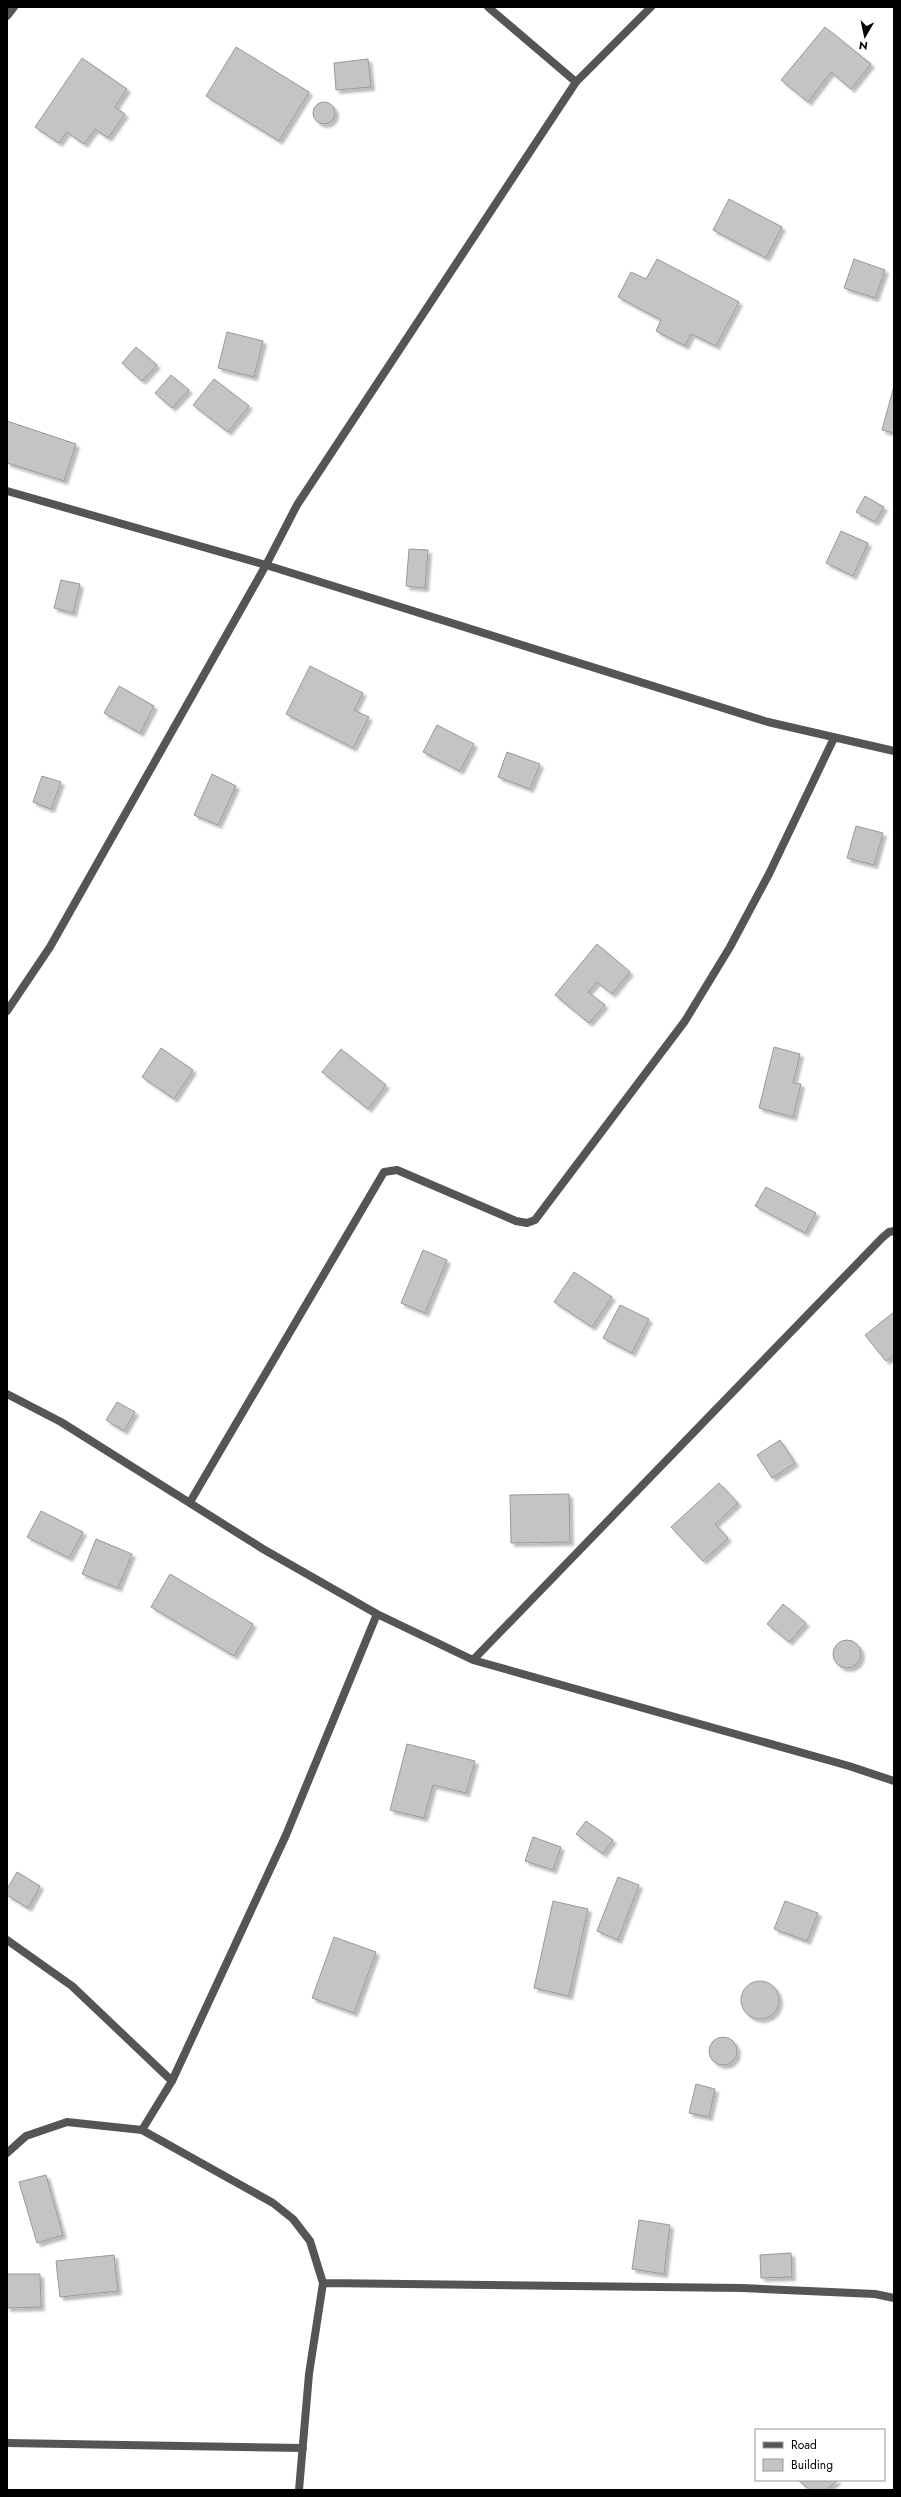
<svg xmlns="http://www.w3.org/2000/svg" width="901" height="2497" viewBox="0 0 901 2497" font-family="Jost,sans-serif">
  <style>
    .building { fill: #c4c4c4; stroke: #999; filter: url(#shadow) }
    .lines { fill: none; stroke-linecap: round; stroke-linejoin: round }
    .street { stroke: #555; stroke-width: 8 }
  </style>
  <defs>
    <filter id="shadow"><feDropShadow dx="3.5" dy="3.5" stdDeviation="1" flood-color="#0004"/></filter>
  </defs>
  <rect width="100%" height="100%" fill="#fff"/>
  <path class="building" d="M825 27 871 64 851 89 831 72 808 102 781 80Z
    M236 47 309 92 279 141 206 96Z
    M82 58 127 89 115 107 125 114 108 138 95 129 84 144 67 132 59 143 35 127Z
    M368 59 371 87 336 90 334 63Z
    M313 113a11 11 0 1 1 22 0a11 11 0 1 1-22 0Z
    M729 199 782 227 766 258 713 230Z
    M657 259 739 302 716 346 691 334 685 346 656 331 661 320 618 297 631 272 646 279Z
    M854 259 885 270 875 298 844 288Z
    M227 332 263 341 254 377 218 368Z
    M136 347 157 365 142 381 122 363Z
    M171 375 189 390 172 408 155 393Z
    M214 379 249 406 228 432 193 405Z
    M894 386V433L882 430Z
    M7 421 76 444 64 481 7 463Z
    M865 496 884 507 875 522 856 512Z
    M841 531 868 543 853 576 826 563Z
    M409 549 428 550 425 588 406 586Z
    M61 580 80 584 73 613 54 608Z
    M310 666 363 693 354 710 369 717 353 748 286 714Z
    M119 686 154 706 140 733 104 713Z
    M437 725 474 744 460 771 423 752Z
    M507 752 540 764 530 789 498 777Z
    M212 774 236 786 218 825 194 815Z
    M42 776 61 782 51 809 33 802Z
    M856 826 883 833 874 865 847 858Z
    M597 944 630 972 612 994 597 982 588 992 605 1005 589 1023 555 995Z
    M774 1047 800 1054 793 1083 801 1084 793 1117 759 1108Z
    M161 1048 193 1070 174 1099 142 1077Z
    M341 1049 386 1085 368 1109 322 1072Z
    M766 1187 816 1213 805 1233 755 1206Z
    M423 1250 447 1260 425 1313 401 1303Z
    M574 1272 612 1297 592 1327 554 1302Z
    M620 1305 649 1319 632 1353 603 1338Z
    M894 1312V1355L886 1361 865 1335Z
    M117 1402 135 1412 124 1431 106 1420Z
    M780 1440 795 1463 772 1478 757 1455Z
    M719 1483 738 1503 715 1524 728 1538 703 1561 671 1527Z
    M569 1494 570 1542 511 1543 510 1495Z
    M41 1511 83 1532 69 1558 27 1537Z
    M96 1539 132 1554 118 1588 82 1574Z
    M170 1574 253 1624 234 1656 151 1607Z
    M783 1604 806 1623 789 1642 767 1624Z
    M833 1654a14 14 0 1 1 28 0a14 14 0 1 1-28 0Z
    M407 1744 475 1761 466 1793 433 1785 424 1818 390 1810Z
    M586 1821 613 1840 603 1854 576 1834Z
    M533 1837 561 1847 553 1870 525 1861Z
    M17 1872 40 1886 28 1908 7 1895V1889Z
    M618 1877 639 1885 618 1940 597 1931Z
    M553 1901 588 1909 569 1996 534 1988Z
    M785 1901 818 1913 807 1941 774 1929Z
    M334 1937 376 1952 354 2013 312 1998Z
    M741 2000a19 19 0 1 1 38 0a19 19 0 1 1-38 0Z
    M709 2051a14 14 0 1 1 28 0a14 14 0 1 1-28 0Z
    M696 2084 715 2089 709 2117 689 2113Z
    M46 2175 63 2235 37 2243 19 2182Z
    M639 2220 670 2225 664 2274 632 2269Z
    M791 2253 792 2277 761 2278 760 2255Z
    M114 2255 118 2291 60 2297 56 2261Z
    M7 2274H40L41 2307 7 2308Z
    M798 2480H838L826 2490H810Z"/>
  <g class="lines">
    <path class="street" d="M488 7 576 82
      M7 16 14 7
      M7 491 266 565 768 722 894 751
      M7 1011 50 947 266 565 297 505 576 82 651 7
      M7 1394 61 1422 263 1549 377 1614 473 1660 849 1766 894 1781
      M190 1502 384 1172 397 1170 516 1221 527 1223 535 1220 685 1021 730 947 769 874 834 738
      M473 1660 882 1238 889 1232 894 1231
      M7 1940 72 1986 172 2081
      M7 2153 26 2136 67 2122 142 2130
      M323 2283 310 2241 293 2219 273 2203 142 2130 172 2081 286 1835 377 1614
      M7 2443 303 2448
      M299 2490 309 2374 323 2283 742 2288 875 2294 894 2298"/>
  </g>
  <rect width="901" height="2497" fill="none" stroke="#000000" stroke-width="16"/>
  <rect x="755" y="2429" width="130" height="52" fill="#ffffff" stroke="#999999"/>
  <rect x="763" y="2442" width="20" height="6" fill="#555555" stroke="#999999"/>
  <text x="791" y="2449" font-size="12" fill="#000000">Road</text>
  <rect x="763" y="2459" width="20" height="12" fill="#c4c4c4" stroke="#999999"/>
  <text x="791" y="2469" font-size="12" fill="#000000">Building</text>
  <g transform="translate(865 36) rotate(189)" stroke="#ffffff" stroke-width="3" paint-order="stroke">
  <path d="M0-3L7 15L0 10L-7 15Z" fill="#000000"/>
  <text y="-6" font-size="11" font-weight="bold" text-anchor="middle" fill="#000000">N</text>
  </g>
</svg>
